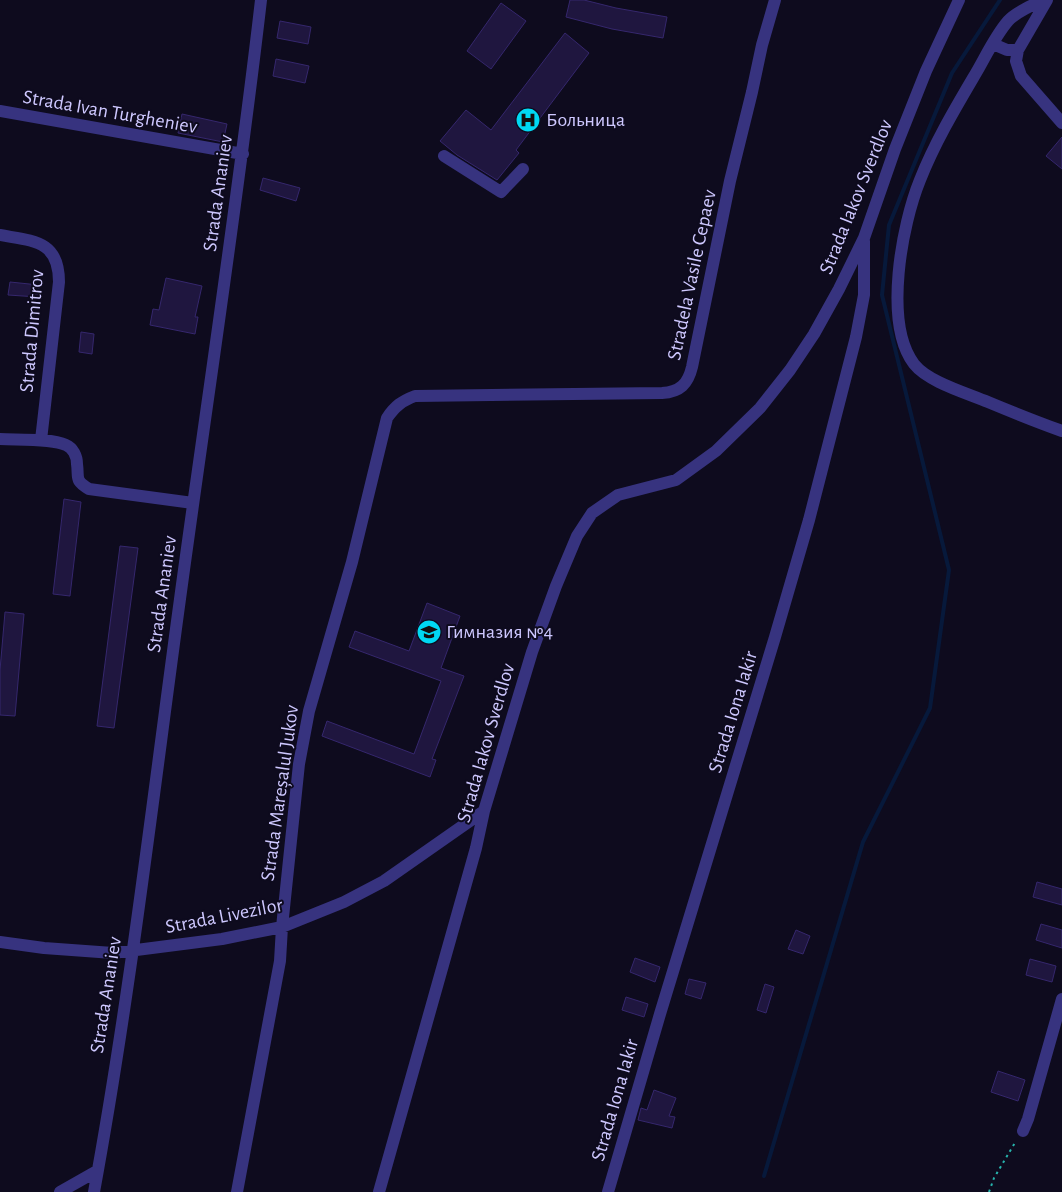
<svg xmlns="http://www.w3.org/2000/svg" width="1062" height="1192" viewBox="0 0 1062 1192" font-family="'Alegreya Sans',sans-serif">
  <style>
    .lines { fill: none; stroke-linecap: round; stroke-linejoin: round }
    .stream { stroke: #07193b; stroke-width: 4 }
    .building { fill: #1f163f; stroke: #35276d }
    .path { stroke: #27b3ac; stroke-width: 2; stroke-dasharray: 2.5 4; stroke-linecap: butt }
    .minor { stroke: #37337f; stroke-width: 12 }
    .labels { text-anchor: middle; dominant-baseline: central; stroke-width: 4; stroke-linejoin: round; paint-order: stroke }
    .street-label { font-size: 20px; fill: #cec8ff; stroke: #0e0b1e }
    .poi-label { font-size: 20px; fill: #cec8ff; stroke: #0e0b1e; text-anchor: start }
  </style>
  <rect width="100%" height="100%" fill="#0e0b1e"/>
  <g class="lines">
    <path class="stream" d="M764 1176 863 842 930 708 949 570 882 295 889 225 952 73 1000 0"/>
  </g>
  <path class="building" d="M570 0H584L616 8 667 17 663 38 612 29 566 17Z
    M501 3 526 21 491 69 467 51Z
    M280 21 311 27 308 44 277 38Z
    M565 33 589 53 516 150 519 153 497 180 457 155 440 141 466 110 491 130Z
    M276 59 309 66 305 83 273 76Z
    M182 114 227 124 223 142 178 133Z
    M1062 137V169L1046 156Z
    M263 178 300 188 296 201 260 190Z
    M166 278 202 286 195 317H198L195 334 150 325 153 309 159 310Z
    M10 282 39 285 38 297 8 295Z
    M81 332 94 334 92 354 79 352Z
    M64 499 81 502 70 596 53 594Z
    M120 546 138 548 114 728 97 726Z
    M427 603 460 616 441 668 464 676 432 759 436 760 430 777 322 736 327 721 414 754 441 681 349 647 355 631 409 651Z
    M5 612 24 614 15 716 0 715V670Z
    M1037 882 1062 889V905L1033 897Z
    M1041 924 1062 930V948L1036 940Z
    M796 930 810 936 803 954 788 949Z
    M635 958 660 967 655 982 630 972Z
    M1030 959 1056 966 1052 982 1026 975Z
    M689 979 706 983 701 999 685 994Z
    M765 984 774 987 766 1013 757 1010Z
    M626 997 648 1004 644 1017 622 1010Z
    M998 1071 1025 1080 1018 1101 991 1092Z
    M654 1090 676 1098 669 1116 675 1117 672 1128 638 1120 641 1108 647 1110Z"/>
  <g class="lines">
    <path class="path" d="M989 1192 994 1178 1016 1141"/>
    <path class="minor" d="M1044 0C1034 4 1015 13 1008 21 995 36 986 56 976 73 956 107 935 142 920 180 902 224 883 323 914 364 928 382 967 393 988 402 1012 412 1037 422 1062 431
      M1047 0 1018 50 1016 61 1021 76 1062 123
      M993 44 1007 50H1018
      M0 111 243 154
      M444 156 501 192 523 169
      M0 235C33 241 59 240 59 282L41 440
      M0 439C17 440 51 438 66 445 73 448 77 456 77 464 79 478 74 480 89 489L193 503
      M0 942 44 948 113 953 222 939 282 927 344 902 384 881 484 811
      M1023 1131 1028 1119 1062 999
      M60 1192 97 1171
      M94 1192C130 996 153 797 180 599 207 400 238 200 261 0
      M237 1192 280 961 282 927 299 764 309 711 352 562 387 418C395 406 402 401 415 396L662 393C680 392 688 384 692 367L730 181 752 92 762 45 775 0
      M379 1192 476 848 484 811 532 652 556 586 577 536 592 513 618 495 676 480 716 451 760 408 790 370 814 334 839 289 864 238 895 149 926 71 959 0
      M608 1192 660 1014 775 637 809 520 856 337 864 295V241"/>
  </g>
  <defs>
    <symbol id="hospital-disc" viewBox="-11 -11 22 22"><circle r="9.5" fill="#00d8f3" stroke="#0e0b1e"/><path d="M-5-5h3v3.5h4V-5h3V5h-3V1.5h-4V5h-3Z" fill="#111"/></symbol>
    <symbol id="school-disc" viewBox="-11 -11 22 22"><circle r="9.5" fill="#00d8f3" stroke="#0e0b1e"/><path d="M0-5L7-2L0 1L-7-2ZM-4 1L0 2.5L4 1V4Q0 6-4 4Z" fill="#111"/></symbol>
  </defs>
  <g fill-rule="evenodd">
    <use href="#hospital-disc" x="514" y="106" width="28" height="28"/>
    <use href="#school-disc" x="415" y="618" width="28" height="28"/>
  </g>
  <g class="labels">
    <g class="street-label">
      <text transform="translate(110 112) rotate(10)">Strada Ivan Turgheniev</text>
      <text transform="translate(218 193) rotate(-82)">Strada Ananiev</text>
      <text transform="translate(856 197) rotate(-68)">Strada Iakov Sverdlov</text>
      <text transform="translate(692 275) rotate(-78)">Stradela Vasile Cepaev</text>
      <text transform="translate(32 331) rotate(-85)">Strada Dimitrov</text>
      <text transform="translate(162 594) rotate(-82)">Strada Ananiev</text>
      <text transform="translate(733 712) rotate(-73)">Strada Iona Iakir</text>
      <text transform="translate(486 743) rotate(-74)">Strada Iakov Sverdlov</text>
      <text transform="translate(280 793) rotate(-82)">Strada Mareșalul Jukov</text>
      <text transform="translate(224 916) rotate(-11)">Strada Livezilor</text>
      <text transform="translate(106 995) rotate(-81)">Strada Ananiev</text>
      <text transform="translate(615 1100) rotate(-74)">Strada Iona Iakir</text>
    </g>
    <g class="poi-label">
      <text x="546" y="120">Больница</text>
      <text x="446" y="632">Гимназия №4</text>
    </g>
  </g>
</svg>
